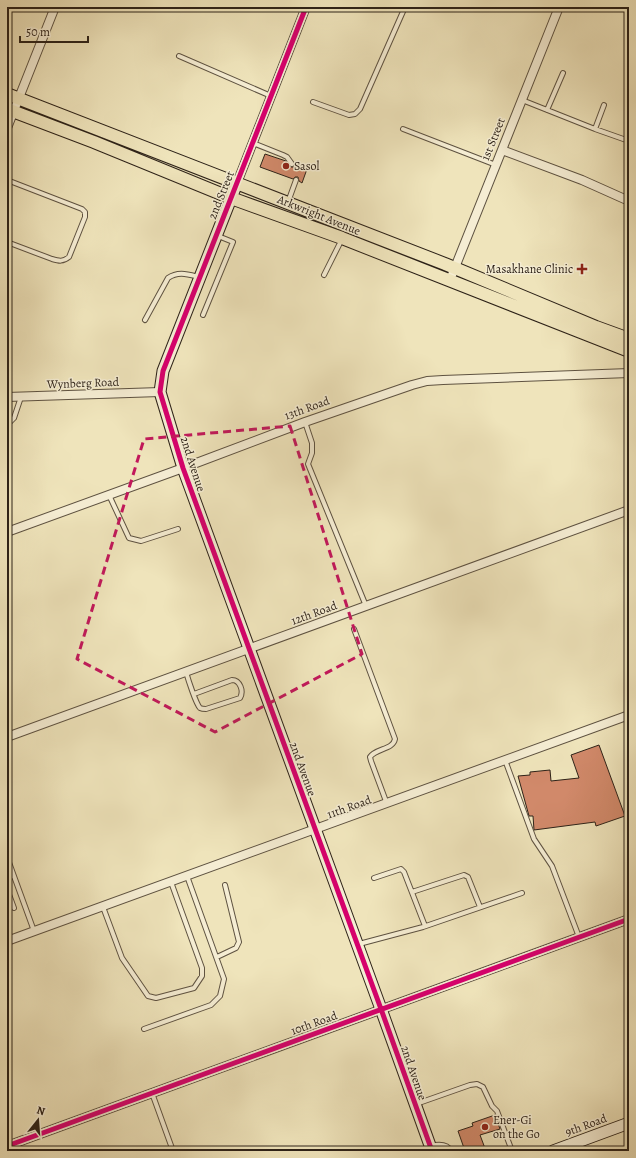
<svg xmlns="http://www.w3.org/2000/svg" width="636" height="1158" viewBox="0 0 636 1158" font-family="Alegreya,serif">
  <style>
    .building { fill: #d1896a; stroke: #2d2218 }
    .lines { fill: none; stroke-linecap: round; stroke-linejoin: round }
    .lane-casing { stroke: #5e5241; stroke-width: 6 }
    .street-casing { stroke: #5e5241; stroke-width: 10 }
    .secondary-casing { stroke: #2d2218; stroke-width: 13 }
    .primary-casing { stroke: #2d2218; stroke-width: 14 }
    .lane { stroke: #f5edd3; stroke-width: 4 }
    .street { stroke: #f5edd3; stroke-width: 8 }
    .secondary { stroke: #f5edd3; stroke-width: 11 }
    .primary { stroke: #efe4bb; stroke-width: 12 }
    .cycleway-casing { stroke: #f5edd3; stroke-width: 8 }
    .cycleway { stroke: #d6006c; stroke-width: 5 }
    .marked { fill: none; stroke: #c2185b; stroke-width: 3; stroke-dasharray: 8 5; stroke-linejoin: round }
    .poi-dot { fill: #8f2418; stroke: #f5edd3; stroke-width: 1.5 }
    .labels { text-anchor: middle; dominant-baseline: central; stroke-width: 3; stroke-linejoin: round; paint-order: stroke }
    .street-label { font-size: 12px; fill: #2d2218; stroke: #f5edd3 }
    .poi-label { font-size: 12px; fill: #2d2218; stroke: #f5edd3; text-anchor: start }
  </style>
  <rect width="100%" height="100%" fill="#efe4bb"/>
  <filter id="stains"><feTurbulence type="fractalNoise" baseFrequency=".005" numOctaves="4"/><feColorMatrix values="0 0 0 0 .2 0 0 0 0 .09 0 0 0 0 .02 0 0 0 .5 -.17"/></filter>
  <radialGradient id="worn" r=".72"><stop offset=".6" stop-color="#630" stop-opacity="0"/><stop offset="1" stop-color="#630" stop-opacity=".3"/></radialGradient>
  <path class="building" d="M265 154 286 161 291 167H294L295 165 307 169 302 183 299 181 298 177H295L293 179 260 167Z
    M599 745 625 816 596 826 595 822 534 830 533 816H529L518 776 530 775V772L550 770 551 781 579 778 571 755Z
    M495 1115 500 1129 480 1135 486 1151H465L458 1131 473 1126 472 1123Z"/>
  <g class="lines">
    <defs>
      <path id="lane" d="M179 56 271 96
        M522 100 595 129 629 141
        M313 102 349 115 355 114 360 109 405 7
        M547 110 563 73
        M403 129 496 165
        M595 129 604 105
        M253 143 283 155 287 157 292 164
        M7 180 82 209 85 212V217L69 257C63 262 59 261 52 259L7 242
        M288 202 296 180
        M324 275 342 239
        M203 315 233 242 218 236
        M145 320 168 278C178 271 187 274 199 277
        M305 422 312 443V453L308 464 366 606
        M7 425 14 418 21 397
        M109 495 129 538 141 541 178 529
        M354 629 395 739C393 750 376 748 370 757L371 761 387 804
        M186 672C188 679 196 704 200 708 202 709 203 709 206 709L240 698C244 691 240 680 232 680L194 694
        M505 760 534 839 552 866 579 937
        M7 857 34 931
        M374 878 401 869 404 872 425 926
        M7 880 13 875
        M7 889 14 908
        M412 892 464 875 468 877 480 907
        M103 907 122 958 148 996 156 998 194 988 202 976V968L171 882
        M359 944 423 927 522 893
        M217 957 236 948 239 942 225 885
        M144 1029 211 1005 220 996 224 979 187 876
        M152 1093 173 1151
        M416 1104 470 1085 477 1084 483 1087 492 1106 497 1111 512 1151
        M430 1146C438 1144 447 1143 451 1151"/>
      <path id="street" d="M7 128 55 7
        M502 150 582 180 629 201
        M237 183 306 7
        M450 280 559 7
        M7 397 160 392
        M7 532 183 468 305 422 412 385 427 381 443 380 629 373
        M7 737 629 510
        M7 941 629 715
        M7 1146 629 919"/>
      <path id="secondary" d="M237 183 163 371 160 392 183 468 381 1009 432 1151
        M553 1151 629 1123"/>
      <path id="primary" d="M7 94 445 264 596 327 629 339
        M7 109 94 142 231 198 342 238 629 351"/>
    </defs>
    <use href="#lane" class="lane-casing"/>
    <use href="#street" class="street-casing"/>
    <use href="#secondary" class="secondary-casing"/>
    <use href="#primary" class="primary-casing"/>
    <use href="#lane" class="lane"/>
    <use href="#street" class="street"/>
    <use href="#secondary" class="secondary"/>
    <use href="#primary" class="primary"/>
    <defs>
      <path id="cycleway" d="M306 7 163 371 160 392 183 468 381 1009 432 1151
        M7 1146 629 919"/>
    </defs>
    <use href="#cycleway" class="cycleway-casing"/>
    <use href="#cycleway" class="cycleway"/>
  </g>
  <path class="marked" d="M290 426 362 654 215 732 77 659 144 439Z"/>
  <g class="poi-dot">
    <circle cx="286" cy="166" r="4"/>
    <path d="M580 263h4v4h4v4h-4v4h-4v-4h-4v-4h4z"/>
    <circle cx="485" cy="1127" r="4"/>
  </g>
  <g class="labels">
    <g class="street-label">
      <text transform="translate(493 139) rotate(-68)">1st Street</text>
      <text transform="translate(221 195) rotate(-68)">2nd Street</text>
      <text transform="translate(319 215) rotate(22)">Arkwright Avenue</text>
      <text transform="translate(83 383) rotate(-2)">Wynberg Road</text>
      <text transform="translate(307 408) rotate(-20)">13th Road</text>
      <text transform="translate(193 464) rotate(72)">2nd Avenue</text>
      <text transform="translate(314 613) rotate(-20)">12th Road</text>
      <text transform="translate(303 769) rotate(70)">2nd Avenue</text>
      <text transform="translate(349 807) rotate(-20)">11th Road</text>
      <text transform="translate(314 1023) rotate(-20)">10th Road</text>
      <text transform="translate(414 1073) rotate(71)">2nd Avenue</text>
      <text transform="translate(586 1125) rotate(-20)">9th Road</text>
    </g>
    <g class="poi-label">
      <text x="294" y="166">Sasol</text>
      <text x="573" y="269" text-anchor="end">Masakhane Clinic</text>
      <text x="493" y="1120">Ener-Gi<tspan x="493" dy="14">on the Go</tspan></text>
    </g>
  </g>
  <rect width="636" height="1158" fill="none" stroke="#efe4bb" stroke-width="24"/>
  <rect x="8" y="8" width="620" height="1142" fill="none" stroke="#2d2218" stroke-width="2"/>
  <rect x="12" y="12" width="612" height="1134" fill="none" stroke="#2d2218"/>
  <g transform="translate(38 1120) rotate(17)" stroke="#f5edd3" stroke-width="3" paint-order="stroke">
  <path d="M0-3L7 15L0 10L-7 15Z" fill="#2d2218"/>
  <text y="-6" font-size="11" font-weight="bold" text-anchor="middle" fill="#2d2218">N</text>
  </g>
  <path d="M20 36v6h68v-6" fill="none" stroke="#2d2218" stroke-width="2"/>
  <text x="26" y="36" font-size="12" fill="#2d2218" stroke="#f5edd3" stroke-width="3" paint-order="stroke">50 m</text>
  <rect width="100%" height="100%" filter="url(#stains)"/>
  <rect width="100%" height="100%" fill="url(#worn)"/>
</svg>
